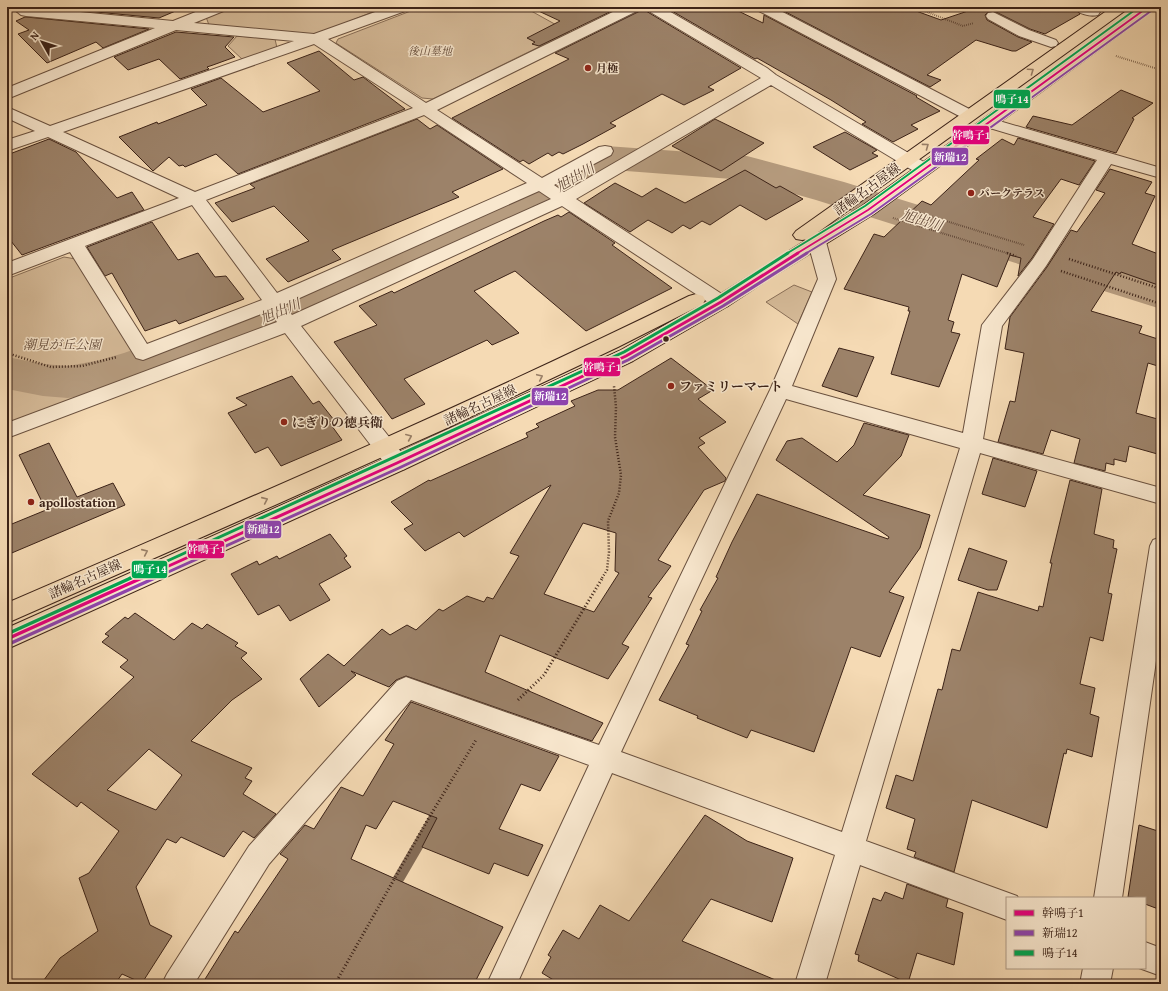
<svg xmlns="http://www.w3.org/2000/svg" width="1168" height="991" viewBox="0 0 1168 991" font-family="'Gentium Book Plus','Noto Serif JP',serif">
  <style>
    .green { fill: #d6bb99; stroke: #896f58 }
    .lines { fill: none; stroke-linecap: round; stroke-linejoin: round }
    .stream { fill: #856c56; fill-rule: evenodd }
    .river { fill: #b69c7f; fill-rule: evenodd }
    .building { fill: #9c8269; stroke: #3c2318; fill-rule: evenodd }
    .minor-casing { stroke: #6a513f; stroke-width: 2 }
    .major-casing { stroke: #3c2318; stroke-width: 2 }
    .path-far2 { stroke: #3c2318; stroke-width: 2; stroke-dasharray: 0.5 1.5; stroke-linecap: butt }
    .path-far1 { stroke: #3c2318; stroke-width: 2.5; stroke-dasharray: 1 2; stroke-linecap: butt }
    .path { stroke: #3c2318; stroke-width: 3; stroke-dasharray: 1 2.5; stroke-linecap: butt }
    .minor { fill: #f8e7ce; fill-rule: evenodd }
    .major { fill: #f5dab4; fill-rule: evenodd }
    .bus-1-far2-casing { stroke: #f8e7ce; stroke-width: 4 }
    .bus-1-far1-casing { stroke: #f8e7ce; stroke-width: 6 }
    .bus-1-casing { stroke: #f8e7ce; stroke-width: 6 }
    .bus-2-far2-casing { stroke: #f8e7ce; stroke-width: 4 }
    .bus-2-far1-casing { stroke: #f8e7ce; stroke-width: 6 }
    .bus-2-casing { stroke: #f8e7ce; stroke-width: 6 }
    .bus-3-far2-casing { stroke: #f8e7ce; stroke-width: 4 }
    .bus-3-far1-casing { stroke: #f8e7ce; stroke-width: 6 }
    .bus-3-casing { stroke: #f8e7ce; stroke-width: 6 }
    .bus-1-far2 { stroke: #e5007d; stroke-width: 2 }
    .bus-1-far1 { stroke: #e5007d; stroke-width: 3 }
    .bus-1 { stroke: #e5007d; stroke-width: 3.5 }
    .bus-2-far2 { stroke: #8e44ad; stroke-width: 2 }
    .bus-2-far1 { stroke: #8e44ad; stroke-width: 3 }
    .bus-2 { stroke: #8e44ad; stroke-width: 3.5 }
    .bus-3-far2 { stroke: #00a651; stroke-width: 2 }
    .bus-3-far1 { stroke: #00a651; stroke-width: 3 }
    .bus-3 { stroke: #00a651; stroke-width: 3.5 }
    .oneway { stroke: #987e66 }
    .poi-dot { fill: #8f2418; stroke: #f8e7ce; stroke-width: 1.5 }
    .bus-dot { fill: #3c2318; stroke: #f8e7ce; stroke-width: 1.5 }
    .labels { text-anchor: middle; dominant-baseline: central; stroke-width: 3; stroke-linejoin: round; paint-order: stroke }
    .far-park-label { font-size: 11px; font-style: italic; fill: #624938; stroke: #f8e7ce }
    .far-poi-label { font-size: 11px; font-weight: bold; fill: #3c2318; stroke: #f8e7ce; text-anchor: start }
    .street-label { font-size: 13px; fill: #3c2318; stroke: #f8e7ce }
    .park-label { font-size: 13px; font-style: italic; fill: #624938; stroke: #f8e7ce }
    .poi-label { font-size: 13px; font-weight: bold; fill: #3c2318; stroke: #f8e7ce; text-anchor: start }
    .water-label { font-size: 14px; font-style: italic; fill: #614737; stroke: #f8e7ce }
    .line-badge { stroke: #f8e7ce; stroke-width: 1.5 }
    .badge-label { font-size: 11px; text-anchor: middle; font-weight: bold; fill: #fff }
  </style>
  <rect width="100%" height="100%" fill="#f5dab4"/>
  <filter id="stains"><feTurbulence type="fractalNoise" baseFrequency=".005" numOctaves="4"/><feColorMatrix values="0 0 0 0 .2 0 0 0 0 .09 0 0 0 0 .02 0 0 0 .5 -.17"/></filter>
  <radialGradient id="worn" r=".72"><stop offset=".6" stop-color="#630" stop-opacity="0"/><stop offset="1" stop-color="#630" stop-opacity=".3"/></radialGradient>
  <path class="green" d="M231 7H385L320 33 310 34 209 25 206 17Z
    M421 7H524L569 32 433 99 422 98 336 43 338 39Z
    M237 36 275 39 277 48 243 60 228 46Z
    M64 257 76 259 145 372 7 424V279Z
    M794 285 812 292 798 324 766 302Z"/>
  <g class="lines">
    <path class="stream" d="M441 801 445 802 446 806 445 810 396 894 392 895 388 894 386 890 388 886 437 802Z"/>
    <path class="river" d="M606 146 747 156 844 182 1161 280V309L816 200 745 180 613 170 556 205 279 329 158 375 104 392 68 398 43 396 7 389V357L43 364 68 366 100 360 124 353 247 309 528 187 592 150Z"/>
  </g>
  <path class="building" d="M44 7H185L159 18Z
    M530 7H620L539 46 532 44 535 42 527 38 560 21Z
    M642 7 646 11 741 68 708 87 714 90 684 105 662 94 610 123 616 126 583 144 563 154 559 152 552 156 548 153 529 164 523 160 520 162 452 118 569 59 555 53 640 11Z
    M665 7H707L714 11 721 7H730L763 23 764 15 917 96 916 97 940 111 911 125 918 129 893 142 862 124 866 122 831 100 757 58 755 59Z
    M776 7H905L941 20 980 7H1073L1080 14 1045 34 1030 29 994 11 988 12 985 15 987 20 1018 37 1032 42 1016 51H1012L976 40 927 75 941 80 930 87Z
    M25 17H26L149 29 103 48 96 42 47 63 18 34 29 30 16 21Z
    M176 32 234 37 225 47 235 57 213 65 207 67 209 69 180 79 159 59 128 70 114 57Z
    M319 51 354 80 363 77 405 109 238 174 216 154 185 167 183 165 179 166 169 157 153 171 119 137 157 122 158 124 207 105 191 89 221 78 263 112 320 91 287 63Z
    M1121 90 1153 103 1132 118 1134 119 1116 153 1026 127 1033 116 1072 125Z
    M417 119 430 129 437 125 503 169 452 192 459 197 332 250 341 259 288 282 266 259 309 241 274 206 232 222 215 203 255 188 250 184Z
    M715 119 764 143 721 171 672 146Z
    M845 132 877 150 872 153 878 156 850 170 813 147Z
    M1018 138 1095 161 1079 185 1061 179 1033 217 1054 224 1032 258 1018 276 1021 258 1010 255 997 287 962 274 948 320 954 322 951 332 960 334 939 387 891 374 910 311H908L909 307 844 289 874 234 884 237 922 201 931 205 979 160 976 159 1002 139 1014 145Z
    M49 139 76 152 117 198 132 192 144 210 22 255 7 236V155Z
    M1110 169 1152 182 1145 193 1155 196 1132 244 1161 255V286L1121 272 1120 274 1116 272 1091 311 1142 326 1139 333 1161 340V367L1148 363 1136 413 1161 420V455L1129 446 1126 462 1114 459V465L1106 463 1105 471 1074 463 1080 439 1051 430 1043 454 998 442 1010 401 1015 402 1024 353 1005 349 1010 317 1047 267 1071 230 1077 232 1105 193 1096 190Z
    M745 170 776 188 780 186 803 199 766 220 740 205 710 225 702 221 690 229 683 225 672 233 648 220 630 232 584 203 615 183 642 197 656 188 685 203Z
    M569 212 615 243 612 245 672 288 586 331 515 271 474 291 519 333 492 345 487 340 404 379 425 404 392 419 334 342 377 325 359 306 392 291 394 293 544 221 558 215 561 217Z
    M152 222 178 260 198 253 215 277 226 276 244 299 179 324 176 320 145 331 112 273 105 276 87 247Z
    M839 348 874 357 857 397 822 386Z
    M671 358 713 390 698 399 726 422 699 438 705 443 698 447 726 478 725 481 704 490 658 560 671 566 648 597 652 598 622 644 629 647 608 679 500 635 485 672 603 723 592 741 406 676 396 680 389 687 351 671 356 675 319 707 300 679 328 654 344 666 382 629 390 635 407 625 416 630 439 609 443 611 467 596 484 602 487 597 493 599 519 556 510 553 551 485 464 537 459 532 425 551 404 529 413 524 391 502 429 480 430 481 528 437 526 433 539 427 536 424 575 406 571 401 598 390H618ZM583 523 616 533 615 571 619 573 594 612 544 594Z
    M292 376 313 404 319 401 334 420 329 422 342 440 281 466 268 447 255 453 228 413 247 405 236 398Z
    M864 423 909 435 901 456 863 495 930 515 920 548 889 592 904 597 880 657 851 647 814 752 751 730 747 738 697 718 698 716 659 700 689 645 686 644 702 611 700 610 718 578 716 577 732 542 757 494 888 539 889 537 776 460 787 441 802 438 837 462 854 445Z
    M49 443 77 497 113 483 125 505 7 555V526L46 510 19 455Z
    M993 458 1037 471 1025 507 982 494Z
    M1070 480 1102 489 1094 534 1114 540 1113 548 1117 549 1108 593 1112 594 1103 641 1090 637 1080 684 1095 688 1090 714 1099 717 1092 757 1067 749 1066 754 1064 753 1047 828 972 800 954 872 914 857 916 852 907 849 915 819 886 808 896 775 913 781 938 689 942 690 952 649 960 651 978 592 1038 611 1039 606 1043 607 1052 563H1050Z
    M330 534 347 556 344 558 351 567 319 584 330 600 290 621 279 605 258 615 231 574 257 561 259 565 277 556 279 559Z
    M969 548 1007 561 997 590H988L958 580Z
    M135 613 174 640 192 623 202 629 207 624 238 643 235 646 247 653 241 658 262 679 232 700 191 741 252 768 245 778 252 781 243 794 276 814 254 838 243 831 224 857 181 837 176 843 167 839 136 887 150 925 172 936 142 983 122 974 115 984H41L60 958 98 931 79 878 89 873 119 831 81 802 77 807 32 774 134 677 120 667 128 660 102 642 109 636 105 634 125 617 128 619ZM149 749 182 775 156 810 107 790Z
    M411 702 559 756 540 791 521 784 499 829 543 845 528 876 494 863 489 874 422 847 437 818 393 801 376 829 366 825 351 859 503 927 474 984H202L235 931 238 933 288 859 280 854 305 825 314 829 341 787 363 796 394 744 385 740Z
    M705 815 747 841 793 858 772 922 711 899 682 941 785 984H560L542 973 551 957 548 955 563 930 579 939 600 905 629 921Z
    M1139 825 1161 832V910L1145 904V898L1128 897Z
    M907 884 948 899 946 907 963 913 954 965 917 953 908 983 858 961 859 955 855 954 873 898 881 901 885 892 903 899Z"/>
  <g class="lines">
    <defs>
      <path id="minor" d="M11 7H28L173 21 208 7H228L226 10 194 23 314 34 389 7H410L408 10 328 39 426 103 623 7H641L639 10 437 110 542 178 599 147 605 146 611 147 613 151 611 155 554 185 564 192 761 78 647 10 645 7H662L767 68 776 75 929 165 931 169 929 173 923 174 917 173 771 85 576 199 728 298 730 302 728 306 721 308 714 306 562 206 301 326 405 457 408 463 405 469 397 471 389 469 285 333 7 438V423L277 322 269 311 143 360 136 358 70 252 7 276V263L179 198 48 137 7 151V140L35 131 7 118V107L50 126 294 41 176 30 7 99V88L155 28 26 16 21 15ZM314 44 413 108 195 192 63 132ZM424 115 527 183 277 293 206 200ZM539 191 551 199 292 315 284 305ZM192 205 262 300 147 344 85 246Z
        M755 7H773L975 112 977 115 975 118 969 120 963 118 757 10Z
        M1074 7C1082 7 1095 4 1100 12L1098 15C1090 17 1078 14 1074 7Z
        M993 12 1029 30 1056 40 1058 43 1056 46 1051 47 1019 36 988 19 986 16 988 13Z
        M989 118 1161 168V178L1111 164 1046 266 1002 326 983 439 1161 488V504L980 453 866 841 1017 896 1018 898H1007V920L860 865 825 984H795L835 855 612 773 517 984H487L589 765 411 700 269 864 194 984H162L167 974 249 846 397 681 406 677 599 745 770 390 818 279 808 243 799 231 802 227 808 226 814 227 826 242 836 279 792 386 963 433 982 325 1033 259 1097 160 983 126 981 123 983 120ZM786 399 960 448 842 832 621 752Z
        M1161 537V626L1122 898H1094L1150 546 1153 540Z
        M1145 942 1161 948V976L1139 968H1145Z
        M1083 968H1113L1110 984H1080Z"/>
      <path id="major" d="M1112 7H1128L1126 10 810 238 862 206 1139 7H1155L1153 10 874 214 764 282 728 306 633 361 405 469 7 649V628L389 457 619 351 701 305 618 347 447 428 275 505 7 623V603C236 504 465 406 689 296L696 294 703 296 705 300 703 304 714 298 808 239 802 240 796 239 793 235 796 231Z"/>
    </defs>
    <use href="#minor" class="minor-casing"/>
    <use href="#major" class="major-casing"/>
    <path class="path-far2" d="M914 7 963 26 974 23
      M1116 56 1161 70
      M907 209 1024 245
      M893 218 1010 254"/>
    <path class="path-far1" d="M1007 253 1016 256
      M1069 259 1161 289
      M1061 271 1161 304
      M7 353 51 367 82 366 117 357
      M602 578 607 570 609 552 608 521 619 493 621 475 615 437 616 407 614 386"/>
    <path class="path" d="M518 700 544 675 603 577
      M335 984 427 821 476 740"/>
    <use href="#minor" class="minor"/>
    <use href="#major" class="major"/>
    <defs>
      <path id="bus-1-far2" d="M796 254 868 210 1148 7"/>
      <path id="bus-1-far1" d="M142 578 397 463 626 356 721 302 798 253"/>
      <path id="bus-1" d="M7 639 144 577"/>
      <path id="bus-2-far2" d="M805 254 871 214 1151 11"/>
      <path id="bus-2-far1" d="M155 578 399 468 628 360 723 306 807 253"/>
      <path id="bus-2" d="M9 644 157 577"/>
      <path id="bus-3-far2" d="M786 254 865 206 1139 7"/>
      <path id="bus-3-far1" d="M130 578 624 352 718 298 788 253"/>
      <path id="bus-3" d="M7 634 133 577"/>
    </defs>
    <use href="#bus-1-far2" class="bus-1-far2-casing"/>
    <use href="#bus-1-far1" class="bus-1-far1-casing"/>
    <use href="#bus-1" class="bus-1-casing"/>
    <use href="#bus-2-far2" class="bus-2-far2-casing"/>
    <use href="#bus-2-far1" class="bus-2-far1-casing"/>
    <use href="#bus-2" class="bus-2-casing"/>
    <use href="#bus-3-far2" class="bus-3-far2-casing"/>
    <use href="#bus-3-far1" class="bus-3-far1-casing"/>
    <use href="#bus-3" class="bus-3-casing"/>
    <use href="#bus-1-far2" class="bus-1-far2"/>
    <use href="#bus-1-far1" class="bus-1-far1"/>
    <use href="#bus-1" class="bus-1"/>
    <use href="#bus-2-far2" class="bus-2-far2"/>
    <use href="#bus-2-far1" class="bus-2-far1"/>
    <use href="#bus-2" class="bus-2"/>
    <use href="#bus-3-far2" class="bus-3-far2"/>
    <use href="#bus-3-far1" class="bus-3-far1"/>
    <use href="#bus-3" class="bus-3"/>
  </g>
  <defs><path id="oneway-chevron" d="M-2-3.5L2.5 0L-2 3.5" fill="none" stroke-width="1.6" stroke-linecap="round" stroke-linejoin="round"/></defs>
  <g class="oneway">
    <use href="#oneway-chevron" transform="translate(1031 71) rotate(-35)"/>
    <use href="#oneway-chevron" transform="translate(926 146) rotate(-36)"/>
    <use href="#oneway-chevron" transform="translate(540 377) rotate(-25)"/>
    <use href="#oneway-chevron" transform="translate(409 437) rotate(-23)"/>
    <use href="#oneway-chevron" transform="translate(265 500) rotate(-24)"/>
    <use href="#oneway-chevron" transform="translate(145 552) rotate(-24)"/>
  </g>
  <g class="poi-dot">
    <circle cx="588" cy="68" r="4"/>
    <circle cx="971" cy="193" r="4"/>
    <circle cx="671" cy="386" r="4"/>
    <circle cx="284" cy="422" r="4"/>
    <circle cx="31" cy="502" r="4"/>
  </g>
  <circle class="bus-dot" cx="666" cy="339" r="3.5"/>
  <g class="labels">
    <g class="far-park-label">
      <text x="430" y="51">後山墓地</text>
    </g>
    <g class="far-poi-label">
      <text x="596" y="68">月極</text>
      <text x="979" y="193">パークテラス</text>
    </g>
    <g class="street-label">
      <text transform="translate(867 189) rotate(-36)">諸輪名古屋線</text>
      <text transform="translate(480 405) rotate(-25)">諸輪名古屋線</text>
      <text transform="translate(85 579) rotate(-24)">諸輪名古屋線</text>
    </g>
    <g class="park-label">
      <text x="62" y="344">潮見が丘公園</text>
    </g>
    <g class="poi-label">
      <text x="679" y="386">ファミリーマート</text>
      <text x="292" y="422">にぎりの徳兵衛</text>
      <text x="39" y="502">apollostation</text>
    </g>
    <g class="water-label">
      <text transform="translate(575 177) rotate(-30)">旭出川</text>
      <text transform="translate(922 220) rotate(17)">旭出川</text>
      <text transform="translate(280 311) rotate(-23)">旭出川</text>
    </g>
  </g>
  <g class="line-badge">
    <rect x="993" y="89" width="38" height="20" rx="4" fill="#00a651"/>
    <rect x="952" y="125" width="38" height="20" rx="4" fill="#e5007d"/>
    <rect x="931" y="147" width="38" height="19" rx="4" fill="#8e44ad"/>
    <rect x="583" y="357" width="38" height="20" rx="4" fill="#e5007d"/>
    <rect x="531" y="387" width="38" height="19" rx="4" fill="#8e44ad"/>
    <rect x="244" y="520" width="38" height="19" rx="4" fill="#8e44ad"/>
    <rect x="187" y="540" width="38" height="19" rx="4" fill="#e5007d"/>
    <rect x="131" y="560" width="37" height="19" rx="4" fill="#00a651"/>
  </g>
  <g class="badge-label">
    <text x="1012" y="103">鳴子14</text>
    <text x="971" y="139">幹鳴子1</text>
    <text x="950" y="161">新瑞12</text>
    <text x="602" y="371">幹鳴子1</text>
    <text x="550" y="400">新瑞12</text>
    <text x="263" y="533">新瑞12</text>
    <text x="206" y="553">幹鳴子1</text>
    <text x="150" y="573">鳴子14</text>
  </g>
  <rect width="1168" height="991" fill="none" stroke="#f5dab4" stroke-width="24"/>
  <rect x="8" y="8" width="1152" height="975" fill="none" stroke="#3c2318" stroke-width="2"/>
  <rect x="12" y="12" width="1144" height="967" fill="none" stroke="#3c2318"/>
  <rect x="1006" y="897" width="140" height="72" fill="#f8e7ce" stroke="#ad9985"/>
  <rect x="1014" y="910" width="20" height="6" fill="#e5007d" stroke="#ad9985"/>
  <text x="1042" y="917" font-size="12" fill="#3c2318">幹鳴子1</text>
  <rect x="1014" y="930" width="20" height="6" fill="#8e44ad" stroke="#ad9985"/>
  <text x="1042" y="937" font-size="12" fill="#3c2318">新瑞12</text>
  <rect x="1014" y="950" width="20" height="6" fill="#00a651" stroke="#ad9985"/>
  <text x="1042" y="957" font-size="12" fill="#3c2318">鳴子14</text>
  <g transform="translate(42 42) rotate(309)" stroke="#f8e7ce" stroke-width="3" paint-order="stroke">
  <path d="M0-3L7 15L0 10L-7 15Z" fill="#3c2318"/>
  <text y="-6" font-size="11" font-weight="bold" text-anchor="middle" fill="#3c2318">N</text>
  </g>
  <rect width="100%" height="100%" filter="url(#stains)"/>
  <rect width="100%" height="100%" fill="url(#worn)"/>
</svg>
